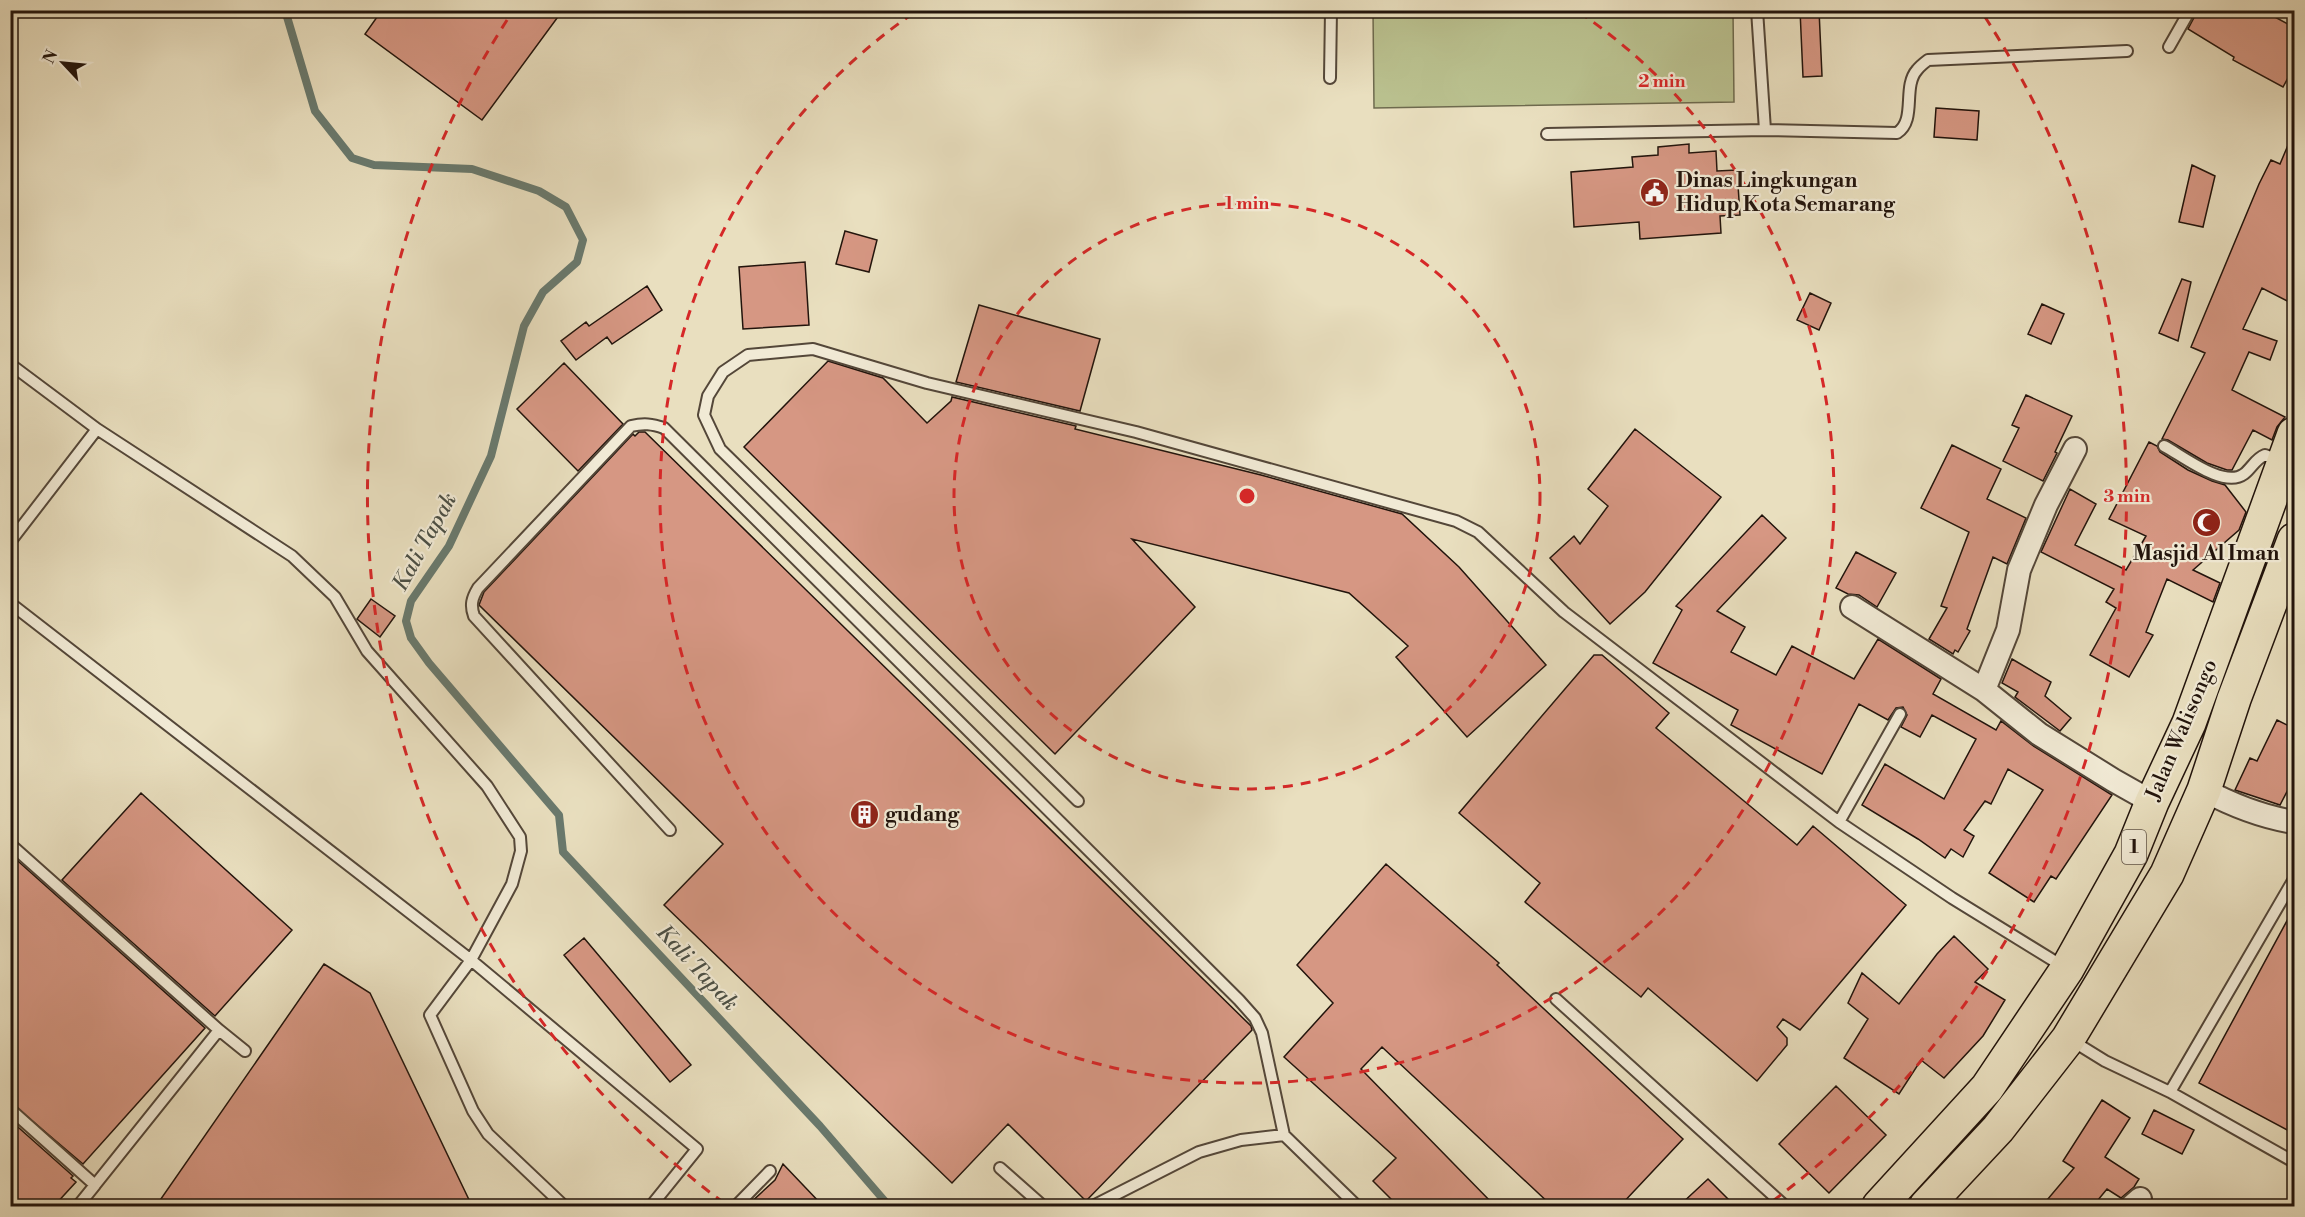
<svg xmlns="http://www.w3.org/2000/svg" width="2305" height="1217" viewBox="0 0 2305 1217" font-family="'Libre Bodoni',serif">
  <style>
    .green { fill: #bac18f; stroke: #6e6a4e; stroke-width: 1.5 }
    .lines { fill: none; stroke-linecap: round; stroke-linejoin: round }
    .stream { stroke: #69796d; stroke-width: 8 }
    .building { fill: #d69783; stroke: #22140c; stroke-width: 1.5 }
    .service-casing { stroke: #544739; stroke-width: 14 }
    .minor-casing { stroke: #544739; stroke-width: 26 }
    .trunk-casing { stroke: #22140c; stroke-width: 36 }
    .service { stroke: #f1ead5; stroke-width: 10 }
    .minor { stroke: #f1ead5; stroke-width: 22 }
    .trunk { stroke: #e9dfbf; stroke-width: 33 }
    .ring { fill: none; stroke: #d62828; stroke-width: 3; stroke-dasharray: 10 8 }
    .labels { text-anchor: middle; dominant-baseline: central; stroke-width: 4.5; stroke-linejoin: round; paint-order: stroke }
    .shield { fill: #f1ead5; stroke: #605448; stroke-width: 1.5 }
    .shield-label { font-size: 20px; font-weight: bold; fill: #22140c }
    .poi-label { font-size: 21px; font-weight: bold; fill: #22140c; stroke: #f1ead5; text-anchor: start }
    .street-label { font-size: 21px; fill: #22140c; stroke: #f1ead5 }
    .water-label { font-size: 22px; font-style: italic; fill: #4b4f45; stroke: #f1ead5 }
    .centre { fill: #d62828; stroke: #f1ead5; stroke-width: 3 }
    .ring-label { font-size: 18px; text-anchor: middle; font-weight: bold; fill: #d62828; stroke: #f1ead5; stroke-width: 4.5; stroke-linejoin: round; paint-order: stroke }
  </style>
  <rect width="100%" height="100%" fill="#e9dfbf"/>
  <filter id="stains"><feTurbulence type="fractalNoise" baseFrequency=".00333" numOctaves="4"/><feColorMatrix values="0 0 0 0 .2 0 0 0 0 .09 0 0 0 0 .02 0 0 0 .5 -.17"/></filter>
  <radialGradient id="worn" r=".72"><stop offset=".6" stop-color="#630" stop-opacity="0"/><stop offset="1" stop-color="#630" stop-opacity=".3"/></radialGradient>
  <path class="green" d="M1373 11H1733L1734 102 1374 108Z"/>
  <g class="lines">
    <path class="stream" d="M285 10 315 111 352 158 374 165 472 169 539 191 566 207 583 240 577 262 543 292 524 326 491 456 449 546 411 601 406 621 411 638 429 663 559 815 563 852 820 1126 889 1206
      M1161 1206C1168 1201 1182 1203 1190 1206"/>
  </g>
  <path class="building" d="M382 10H563L482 120 365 34Z
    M1800 10H1819L1822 76 1803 77Z
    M2198 10H2262L2295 28V65L2283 87 2233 60 2234 57 2188 29Z
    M1936 108 1979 111 1977 140 1934 137Z
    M2294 131 2295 305 2262 288 2243 329 2277 341 2270 360 2249 352 2232 390 2285 417 2277 427 2272 440 2253 430 2232 470H2227L2207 463 2168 440 2162 439 2205 353 2191 347 2259 184 2271 160 2280 164Z
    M1689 144V153L1716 151 1717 171 1737 170 1740 215 1720 216 1721 233 1640 239 1639 222 1574 227 1571 172 1633 167 1632 157 1658 155V147Z
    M2192 165 2215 176 2203 227 2179 222Z
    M845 231 877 240 869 272 836 264Z
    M805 262 809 325 743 329 739 267Z
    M2182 279 2191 282 2178 341 2159 333Z
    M647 286 662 310 612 344 607 337 576 360 561 341 586 322 589 326Z
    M1810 293 1831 303 1819 330 1797 320Z
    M2042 304 2064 314 2051 344 2028 334Z
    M979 305 1100 339 1080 411 956 382Z
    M828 361 883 378 927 423 951 401 952 397 1076 426 1075 429 1261 475 1402 514 1459 567 1546 665 1467 737 1396 657 1408 646 1349 593 1132 539 1195 607 1055 754 744 447Z
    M564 363 623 424 578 471 517 409Z
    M2026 395 2072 416 2055 452 2057 453 2043 481 2003 461 2019 428 2012 425Z
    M1635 429 1721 497 1645 592 1610 624 1550 558 1574 536 1580 544 1608 506 1588 489Z
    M639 432H645L1251 1026 1252 1030 1086 1201 1008 1124 952 1183 664 905 723 844 479 605 484 592 633 434 635 436Z
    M2149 442 2157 446 2160 452 2188 470 2212 481 2225 485 2246 512 2239 530 2193 570 2220 583 2213 602 2167 579 2146 632 2153 635 2129 677 2090 655 2116 608 2106 602 2114 589 2041 552 2070 489 2096 504 2075 545 2126 570 2146 536 2109 519Z
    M1952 445 2001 469 1987 499 2026 518 2007 564 1993 557 1967 629 1970 631 1958 652 1955 650 1953 654 1929 639 1947 608 1941 606 1969 532 1921 508Z
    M1762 515 1786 538 1717 611 1745 627 1731 652 1776 675 1792 646 1854 679 1878 639 1941 679 1933 694 1996 730 2001 721 2032 745 2112 795 2056 879 2051 876 2034 902 1989 873 2043 790 2008 769 1991 804 1985 801 1964 830 1974 836 1963 857 1951 849 1945 858 1918 839 1862 805 1885 764 1944 799 1976 739 1932 715 1920 737 1901 727 1907 715 1903 707 1896 708 1888 720 1859 704 1822 774 1731 725 1738 710 1653 663 1682 610 1676 606Z
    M1856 552 1896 573 1877 607 1859 595 1848 594 1836 588Z
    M371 599 395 616 380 637 357 619Z
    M1594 655H1602L1669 713 1656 728 1797 845 1813 826 1906 905 1800 1030 1783 1019 1777 1027 1787 1038V1045L1757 1081 1648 988 1641 997 1525 902 1540 883 1459 813Z
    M2012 659 2051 682 2045 696 2071 718 2060 731 2015 697 2018 692 2002 683Z
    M2277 720 2295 729V776L2280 805 2235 790 2250 758 2257 761Z
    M141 793 292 930 215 1016 62 880Z
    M10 854 205 1028 83 1164 10 1102Z
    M1386 864 1499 963 1497 965 1683 1139 1620 1206H1552L1382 1047 1361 1069 1495 1206H1398L1373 1181 1396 1158 1284 1057 1333 1003 1297 965Z
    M2295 906V1134L2199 1083Z
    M1954 936 1988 969 1975 982 2005 1000 1983 1036 1944 1078 1921 1060 1899 1094 1844 1058 1868 1019 1848 1003 1862 973 1899 1004 1937 954Z
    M584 938 691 1065 670 1082 564 955Z
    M324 964 370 993 472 1206H156Z
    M1836 1086 1886 1135 1829 1193 1779 1144Z
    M2102 1100 2130 1118 2105 1157 2139 1179 2134 1187 2121 1198 2107 1189 2093 1206H2042L2074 1168 2063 1161Z
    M2154 1110 2194 1130 2182 1154 2142 1134Z
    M10 1120 73 1176 71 1178 76 1182 54 1206H10Z
    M783 1164 823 1206H747L775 1180Z
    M1708 1179 1735 1206H1679Z"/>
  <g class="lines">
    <defs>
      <path id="service" d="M1757 10 1765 130
        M2169 47 2190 10
        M1330 78 1331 10
        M1547 134 1765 130 1897 133C1917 120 1902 87 1917 70 1920 66 1924 63 1928 60L2127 51
        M10 364 97 429 10 542
        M97 429 292 556 335 597 367 651 487 786 520 837 521 851 512 884 471 960 430 1015 473 1111 488 1134 564 1206
        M2164 446C2183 456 2224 489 2244 474 2252 468 2255 459 2265 455L2281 461
        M10 603 471 960 697 1149 651 1206
        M1078 801 720 449 704 415 708 396 723 372 748 355 813 349 927 383 1136 432 1456 521 1478 532 1564 612 1839 822 1952 898 2064 967
        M1839 822 1900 714
        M670 830 474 616C470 605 472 598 478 588L631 426C644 423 652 424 664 428L1239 1000 1255 1018 1262 1033 1284 1135 1357 1206
        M10 844 219 1030
        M1556 999 1785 1206
        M2071 1040 2105 1061 2170 1092 2294 1162
        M2170 1092 2294 879
        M10 1109 95 1185 219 1030 245 1051
        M1000 1168 1043 1206
        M78 1206 95 1185
        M736 1206 770 1171
        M1093 1206 1199 1152 1241 1140 1284 1135"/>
      <path id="minor" d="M1852 607 1984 690 2039 734 2113 780 2152 802
        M1984 690 2008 630 2019 570 2046 505 2075 449
        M2204 790C2232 805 2263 817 2294 822
        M2132 1206 2140 1199"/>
      <path id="trunk" d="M1879 1206 1987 1088 2067 969 2131 854 2152 802 2189 723 2294 434
        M1926 1206 1998 1129 2068 1039 2167 874 2204 790 2234 699 2294 540"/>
    </defs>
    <use href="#service" class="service-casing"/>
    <use href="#minor" class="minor-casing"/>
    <use href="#trunk" class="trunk-casing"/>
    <use href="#service" class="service"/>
    <use href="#minor" class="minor"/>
    <use href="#trunk" class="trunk"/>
  </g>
  <g class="ring">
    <circle cx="1247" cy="496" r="293"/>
    <path d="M1579 12A587 587 0 1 1 915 12"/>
    <path d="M724 1203A880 880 0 0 1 509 17M1985 17A880 880 0 0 1 1770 1203"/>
  </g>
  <defs>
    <symbol id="civic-disc" viewBox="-11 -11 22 22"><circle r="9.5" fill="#8f2418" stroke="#f1ead5"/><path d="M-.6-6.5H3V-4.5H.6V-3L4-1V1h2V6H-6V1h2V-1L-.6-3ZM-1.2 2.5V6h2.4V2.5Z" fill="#fff"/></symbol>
    <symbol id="mosque-disc" viewBox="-11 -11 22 22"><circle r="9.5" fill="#8f2418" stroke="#f1ead5"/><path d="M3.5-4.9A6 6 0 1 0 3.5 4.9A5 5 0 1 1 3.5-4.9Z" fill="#fff"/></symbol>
    <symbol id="building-disc" viewBox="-11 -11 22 22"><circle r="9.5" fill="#8f2418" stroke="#f1ead5"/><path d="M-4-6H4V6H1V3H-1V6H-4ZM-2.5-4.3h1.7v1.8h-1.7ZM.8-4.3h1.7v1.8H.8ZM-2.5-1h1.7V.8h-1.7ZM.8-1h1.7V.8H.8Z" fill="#fff"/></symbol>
  </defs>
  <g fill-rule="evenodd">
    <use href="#civic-disc" x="1638" y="176" width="33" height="33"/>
    <use href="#mosque-disc" x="2190" y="506" width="33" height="33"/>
    <use href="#building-disc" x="848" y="798" width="33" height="33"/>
  </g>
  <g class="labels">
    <rect class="shield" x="2122" y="830" width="24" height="34" rx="4.5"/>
    <g class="shield-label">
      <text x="2134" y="847">1</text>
    </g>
    <g class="poi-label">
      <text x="1676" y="181">Dinas Lingkungan<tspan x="1676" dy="24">Hidup Kota Semarang</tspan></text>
      <text x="2206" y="554" text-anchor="middle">Masjid Al Iman</text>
      <text x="885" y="815">gudang</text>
    </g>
    <g class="street-label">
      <text transform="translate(2182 730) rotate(-67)">Jalan Walisongo</text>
    </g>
    <g class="water-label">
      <text transform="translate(425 542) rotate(-61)">Kali Tapak</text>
      <text transform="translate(697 968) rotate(47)">Kali Tapak</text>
    </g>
  </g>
  <circle cx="1247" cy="496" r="9" class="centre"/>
  <g class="ring-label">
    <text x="1662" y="87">2 min</text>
    <text x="1247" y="209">1 min</text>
    <text x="2127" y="502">3 min</text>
  </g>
  <rect width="2305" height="1217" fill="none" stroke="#e9dfbf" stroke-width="36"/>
  <rect x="12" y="12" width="2281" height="1193" fill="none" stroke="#22140c" stroke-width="3"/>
  <rect x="18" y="18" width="2269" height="1181" fill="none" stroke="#22140c" stroke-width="1.5"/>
  <g transform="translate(63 63) rotate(296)" stroke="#f1ead5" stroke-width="4.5" paint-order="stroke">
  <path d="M0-4.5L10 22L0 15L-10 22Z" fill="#22140c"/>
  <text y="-9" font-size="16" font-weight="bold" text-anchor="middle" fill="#22140c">N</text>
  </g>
  <rect width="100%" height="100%" filter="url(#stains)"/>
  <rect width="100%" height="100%" fill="url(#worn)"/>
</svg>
